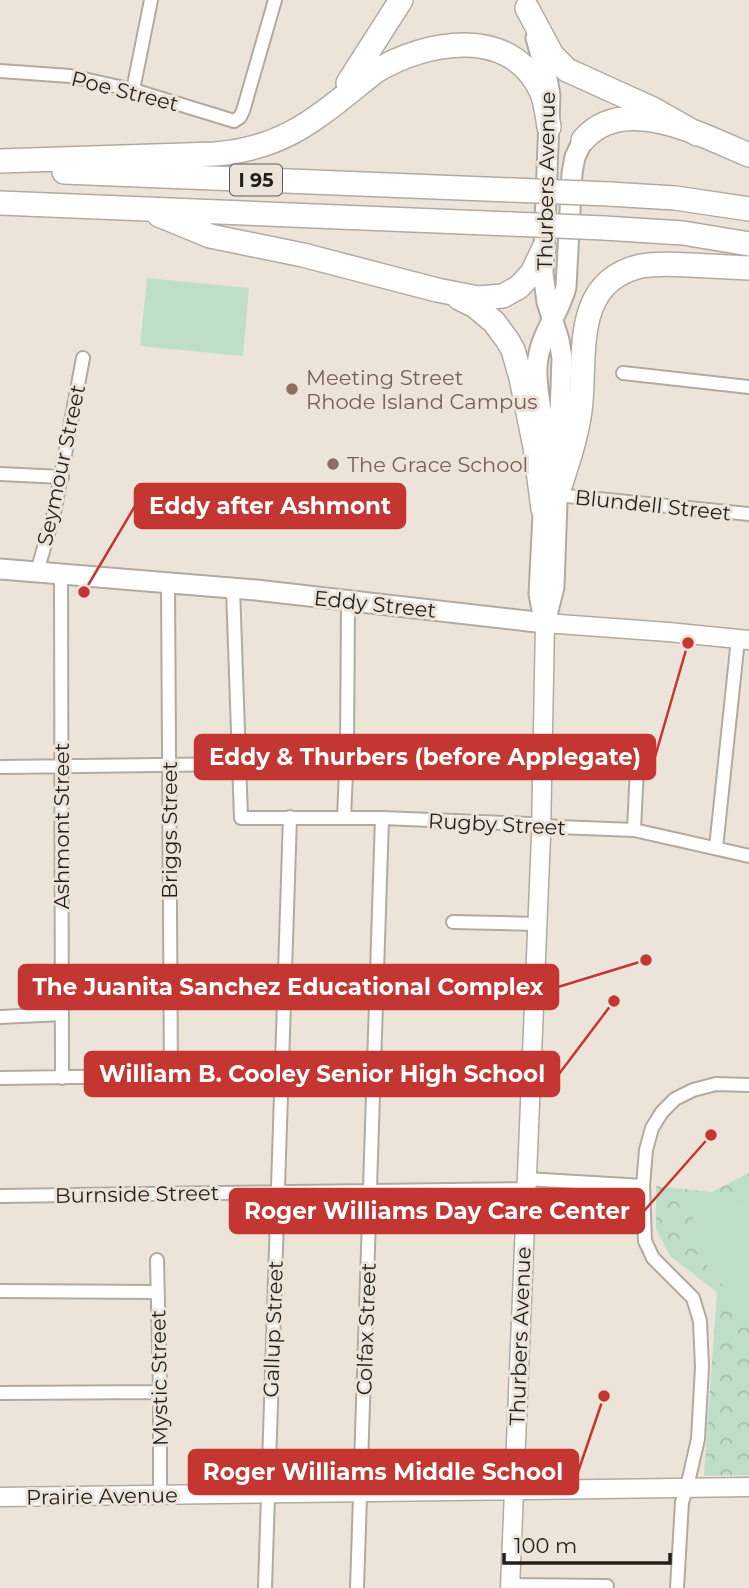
<svg xmlns="http://www.w3.org/2000/svg" width="749" height="1588" viewBox="0 0 749 1588" font-family="Montserrat,sans-serif">
  <style>
    .park { fill: url(#park-crowns) }
    .pitch { fill: #bfdec7 }
    .lines { fill: none; stroke-linecap: round; stroke-linejoin: round }
    .street-casing { stroke: #b2aaa0; stroke-width: 16 }
    .secondary-casing { stroke: #b2aaa0; stroke-width: 21 }
    .primary-casing { stroke: #b2aaa0; stroke-width: 23 }
    .highway-casing { stroke: #b2aaa0; stroke-width: 26 }
    .street { stroke: #fff; stroke-width: 12 }
    .secondary { stroke: #fff; stroke-width: 18 }
    .primary { stroke: #fff; stroke-width: 19 }
    .highway { stroke: #fff; stroke-width: 23 }
    .highway-bridge-casing { stroke: #b2aaa0; stroke-width: 26; stroke-linecap: butt }
    .highway-bridge { stroke: #fff; stroke-width: 23 }
    .education-dot { fill: #8d6e63; stroke: #ede4d9; stroke-width: 2.5 }
    .labels { text-anchor: middle; dominant-baseline: central; stroke-width: 6; stroke-linejoin: round; paint-order: stroke }
    .shield { fill: #ede4d9; stroke: #5f5a54; stroke-width: 2 }
    .shield-label { font-size: 19px; font-weight: bold; fill: #221f1b }
    .street-label { font-size: 21px; fill: #221f1b; stroke: #ede4d9 }
    .education-label { font-size: 21px; fill: #785e54; stroke: #ede4d9; text-anchor: start }
    .leader { fill: none; stroke: #c43631; stroke-width: 2.5 }
    .callout-dot { fill: #c43631; stroke: #ede4d9; stroke-width: 2.5 }
    .callout { fill: #c43631; stroke: #c43631; stroke-width: 2.5 }
    .callout-label { font-size: 23px; text-anchor: middle; font-weight: bold; fill: #fff }
  </style>
  <defs>
    <pattern id="park-crowns" width="20" height="18" patternUnits="userSpaceOnUse" patternTransform="scale(1.75)"><rect width="20" height="18" fill="#bfdec7"/><path d="M2 6a3 3 0 1 1 6 0M12 15a3 3 0 1 1 6 0" fill="none" stroke="#a4beaa"/></pattern>
  </defs>
  <rect width="100%" height="100%" fill="#ede4d9"/>
  <path class="park" d="M749 1173V1475L704 1476 717 1292 670 1256 656 1229V1186L712 1192Z"/>
  <path class="pitch" d="M147 278 249 288 243 356 140 346Z
    M687 1197 749 1202V1318L705 1263Z"/>
  <g class="lines">
    <defs>
      <path id="street" d="M0 71 70 76 133 90 234 121 240 117 243 111 275 0
        M133 90 151 0
        M623 373 749 387
        M0 474 62 477
        M557 495 749 514
        M37 572 54 513 83 358
        M61 574 62 1078
        M168 583 171 1077
        M233 588 241 818H382L530 824 558 827 634 830 749 856
        M347 750 543 755
        M0 767 239 764
        M344 818 347 750 348 602
        M634 830 638 745
        M716 848 738 639
        M453 922 537 924
        M0 1017 62 1014
        M0 1078 374 1073H530
        M526 1179 643 1186
        M0 1196 526 1189
        M157 1260 160 1392V1495
        M0 1291 158 1292
        M0 1393 160 1392
        M510 1585 607 1586
        M265 1588 290 817
        M357 1588 382 818
        M677 1588 682 1502 687 1487 698 1439 702 1367 700 1321 693 1298 653 1258 645 1241 643 1186 646 1150 652 1128 662 1112 675 1099 693 1090 716 1084 749 1085"/>
      <path id="secondary" d="M0 1497 749 1487
        M510 1588 541 836 545 623 668 632 749 640"/>
      <path id="primary" d="M536 38 546 73 550 95 543 273 547 302 559 340 562 358 554 587 545 623
        M547 455C546 425 533 384 538 358 542 332 560 312 566 287L572 173 575 157 583 140
        M0 569 256 590 545 623
        M543 615 539 594 544 495"/>
      <path id="highway" d="M527 8 552 55 567 70 653 109 697 134
        M348 83 401 0
        M583 140C624 92 703 136 749 155
        M0 161 215 154C289 148 321 114 376 71 426 41 510 25 541 91 546 102 547 115 549 127
        M64 172 512 190
        M609 194 675 198 749 209
        M0 203 511 224
        M159 215 210 236 303 255 437 290 478 298 503 296 519 287 532 273 544 248
        M604 228 683 233 749 244
        M459 298 475 306 494 322 508 341 513 350 521 378 535 447 543 509
        M557 495C566 468 576 440 580 411 587 358 570 282 641 266 657 263 674 264 690 265 709 266 729 267 749 268"/>
    </defs>
    <use href="#street" class="street-casing"/>
    <use href="#secondary" class="secondary-casing"/>
    <use href="#primary" class="primary-casing"/>
    <use href="#highway" class="highway-casing"/>
    <use href="#street" class="street"/>
    <use href="#secondary" class="secondary"/>
    <use href="#primary" class="primary"/>
    <use href="#highway" class="highway"/>
    <defs>
      <path id="highway-bridge" d="M512 190 609 194
        M511 224 604 228"/>
    </defs>
    <use href="#highway-bridge" class="highway-bridge-casing"/>
    <use href="#highway-bridge" class="highway-bridge"/>
  </g>
  <g class="education-dot">
    <circle cx="292" cy="389" r="7"/>
    <circle cx="333" cy="464" r="7"/>
  </g>
  <g class="labels">
    <rect class="shield" x="230" y="164.5" width="52" height="31" rx="5"/>
    <g class="shield-label">
      <text x="256" y="180">I 95</text>
    </g>
    <g class="street-label">
      <text transform="translate(125 91) rotate(14)">Poe Street</text>
      <text transform="translate(546 181) rotate(-89)">Thurbers Avenue</text>
      <text transform="translate(61 465) rotate(-78)">Seymour Street</text>
      <text transform="translate(653 505) rotate(6)">Blundell Street</text>
      <text transform="translate(375 604) rotate(6)">Eddy Street</text>
      <text transform="translate(497 824) rotate(3)">Rugby Street</text>
      <text transform="translate(61 826) rotate(-90)">Ashmont Street</text>
      <text transform="translate(169 830) rotate(-90)">Briggs Street</text>
      <text transform="translate(137 1194) rotate(-1)">Burnside Street</text>
      <text transform="translate(273 1329) rotate(-88)">Gallup Street</text>
      <text transform="translate(366 1329) rotate(-88)">Colfax Street</text>
      <text transform="translate(520 1336) rotate(-88)">Thurbers Avenue</text>
      <text transform="translate(159 1378) rotate(-91)">Mystic Street</text>
      <text transform="translate(102 1496) rotate(-1)">Prairie Avenue</text>
    </g>
    <g class="education-label">
      <text x="306" y="377">Meeting Street<tspan x="306" dy="24">Rhode Island Campus</tspan></text>
      <text x="347" y="464">The Grace School</text>
    </g>
  </g>
  <path class="leader" d="M84 592L135 506M688 643L655 757M646 960L558 987M614 1001L559 1074M711 1135L644 1211M604 1396L578 1472"/>
  <g class="callout-dot">
    <circle cx="84" cy="592" r="7"/>
    <circle cx="688" cy="643" r="7"/>
    <circle cx="646" cy="960" r="7"/>
    <circle cx="614" cy="1001" r="7"/>
    <circle cx="711" cy="1135" r="7"/>
    <circle cx="604" cy="1396" r="7"/>
  </g>
  <g class="callout">
    <rect x="135" y="484" width="270" height="44" rx="7"/>
    <rect x="195" y="735" width="460" height="44" rx="7"/>
    <rect x="19" y="965" width="539" height="44" rx="7"/>
    <rect x="85" y="1052" width="474" height="44" rx="7"/>
    <rect x="230" y="1189" width="414" height="44" rx="7"/>
    <rect x="189" y="1450" width="389" height="44" rx="7"/>
  </g>
  <g class="callout-label">
    <text x="270" y="514">Eddy after Ashmont</text>
    <text x="425" y="765">Eddy &amp; Thurbers (before Applegate)</text>
    <text x="288" y="995">The Juanita Sanchez Educational Complex</text>
    <text x="322" y="1082">William B. Cooley Senior High School</text>
    <text x="437" y="1219">Roger Williams Day Care Center</text>
    <text x="383" y="1480">Roger Williams Middle School</text>
  </g>
  <path d="M504 1553v10h166v-10" fill="none" stroke="#221f1b" stroke-width="3.5"/>
  <text x="514" y="1553" font-size="21" fill="#221f1b" stroke="#ede4d9" stroke-width="5" paint-order="stroke">100 m</text>
</svg>
